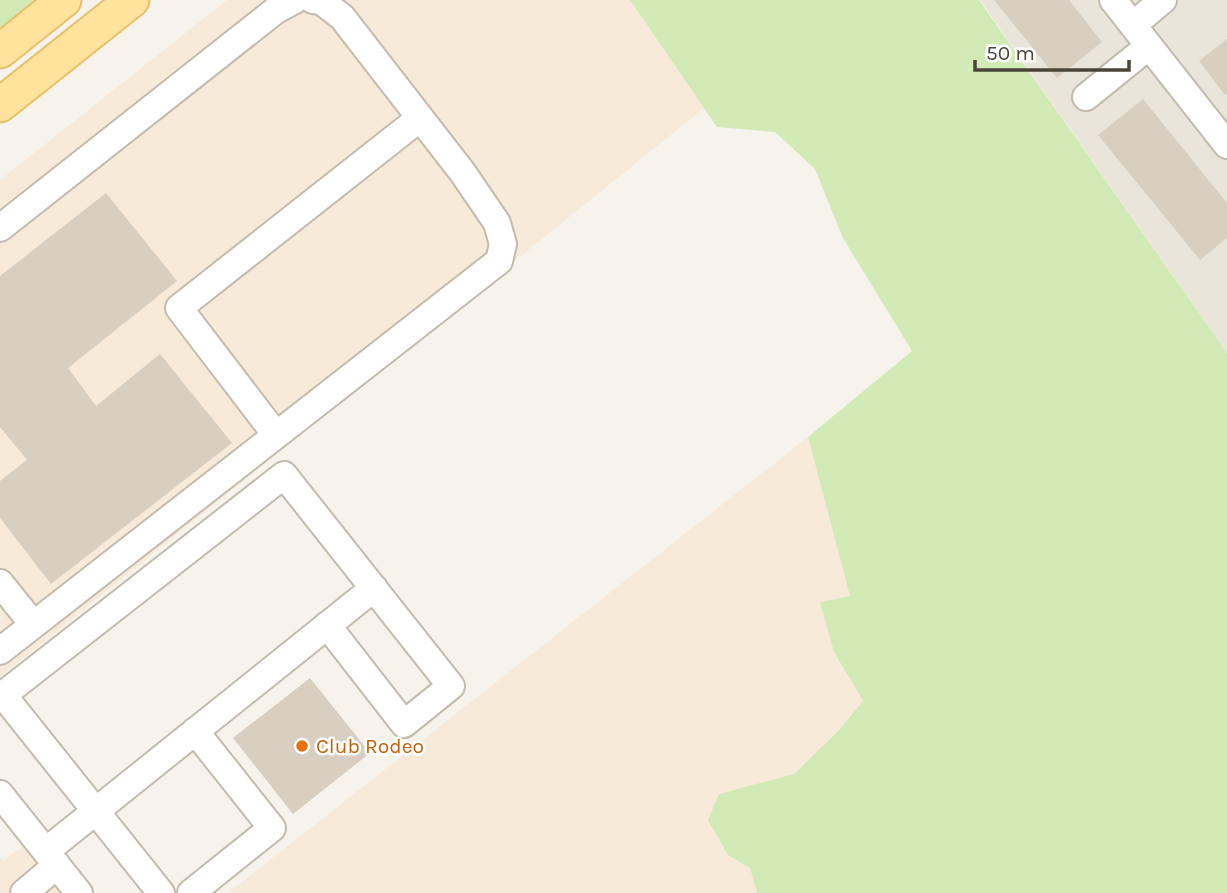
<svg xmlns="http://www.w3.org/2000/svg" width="1227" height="893" viewBox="0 0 1227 893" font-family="Karla,sans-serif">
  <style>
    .residential { fill: #eae5da }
    .commercial { fill: #f7ead8 }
    .green { fill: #d2eab5 }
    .building { fill: #d8cfc1 }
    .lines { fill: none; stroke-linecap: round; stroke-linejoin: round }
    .minor-casing { stroke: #c2bbae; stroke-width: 30 }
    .major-casing { stroke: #e6c16a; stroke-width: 37 }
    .minor { stroke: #fff; stroke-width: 26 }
    .major { stroke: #ffe39c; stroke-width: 33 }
    .food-dot { fill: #e8710a; stroke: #fff; stroke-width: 2.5 }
    .labels { text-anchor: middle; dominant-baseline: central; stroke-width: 5; stroke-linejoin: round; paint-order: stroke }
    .food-label { font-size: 21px; fill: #c56008; stroke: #fff; text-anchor: start }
  </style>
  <rect width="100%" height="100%" fill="#f6f3ec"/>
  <path class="residential" d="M980 0H1227V353Z"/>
  <path class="commercial" d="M227 0H630L704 108 0 677V180Z
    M808 437 850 596 821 602 834 652 863 701 838 731 794 774 719 795 728 855 750 868 757 893H228Z
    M23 846 61 893H0V857L3 861Z"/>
  <path class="green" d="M0 0H45L0 36Z
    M630 0H979L1227 353V893H757L750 868 728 855 708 820 719 794 794 774 838 731 863 701 834 652 820 602 850 596 808 437 912 351 843 238 815 169 775 132 717 127Z"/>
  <path class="building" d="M994 0H1069L1102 42 1057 78Z
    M1227 39V94L1225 95 1199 61Z
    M1143 99 1227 203V238L1200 260 1098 135Z
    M106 193 177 281 68 368 96 406 160 354 232 443 51 584 0 518V481L27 460 0 427V276Z
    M310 678 370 753 293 814 233 738Z"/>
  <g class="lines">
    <defs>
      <path id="minor" d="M1113 0 1227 145
        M1133 25 1163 0
        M1086 97 1149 46
        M0 228 276 10 295 0
        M276 435 179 308 420 118
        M0 583 33 624
        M0 651 499 261 503 244 497 223 463 173 342 17 321 1 313 0
        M0 794 79 893
        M46 851 374 588
        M24 893 57 865
        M161 893 3 695 284 475 451 686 404 724 327 625
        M191 893 272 828 195 731"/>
      <path id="major" d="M0 51 64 0
        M0 105 132 0"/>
    </defs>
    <use href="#minor" class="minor-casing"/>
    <use href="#major" class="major-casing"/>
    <use href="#minor" class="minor"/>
    <use href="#major" class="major"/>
  </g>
  <circle class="food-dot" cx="302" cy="746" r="7"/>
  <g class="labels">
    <g class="food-label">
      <text x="316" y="746">Club Rodeo</text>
    </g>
  </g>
  <path d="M975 60v10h154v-10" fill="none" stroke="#4b4439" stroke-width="3.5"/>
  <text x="986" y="60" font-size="21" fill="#4b4439" stroke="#ffffff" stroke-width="5" paint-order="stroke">50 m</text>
</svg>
